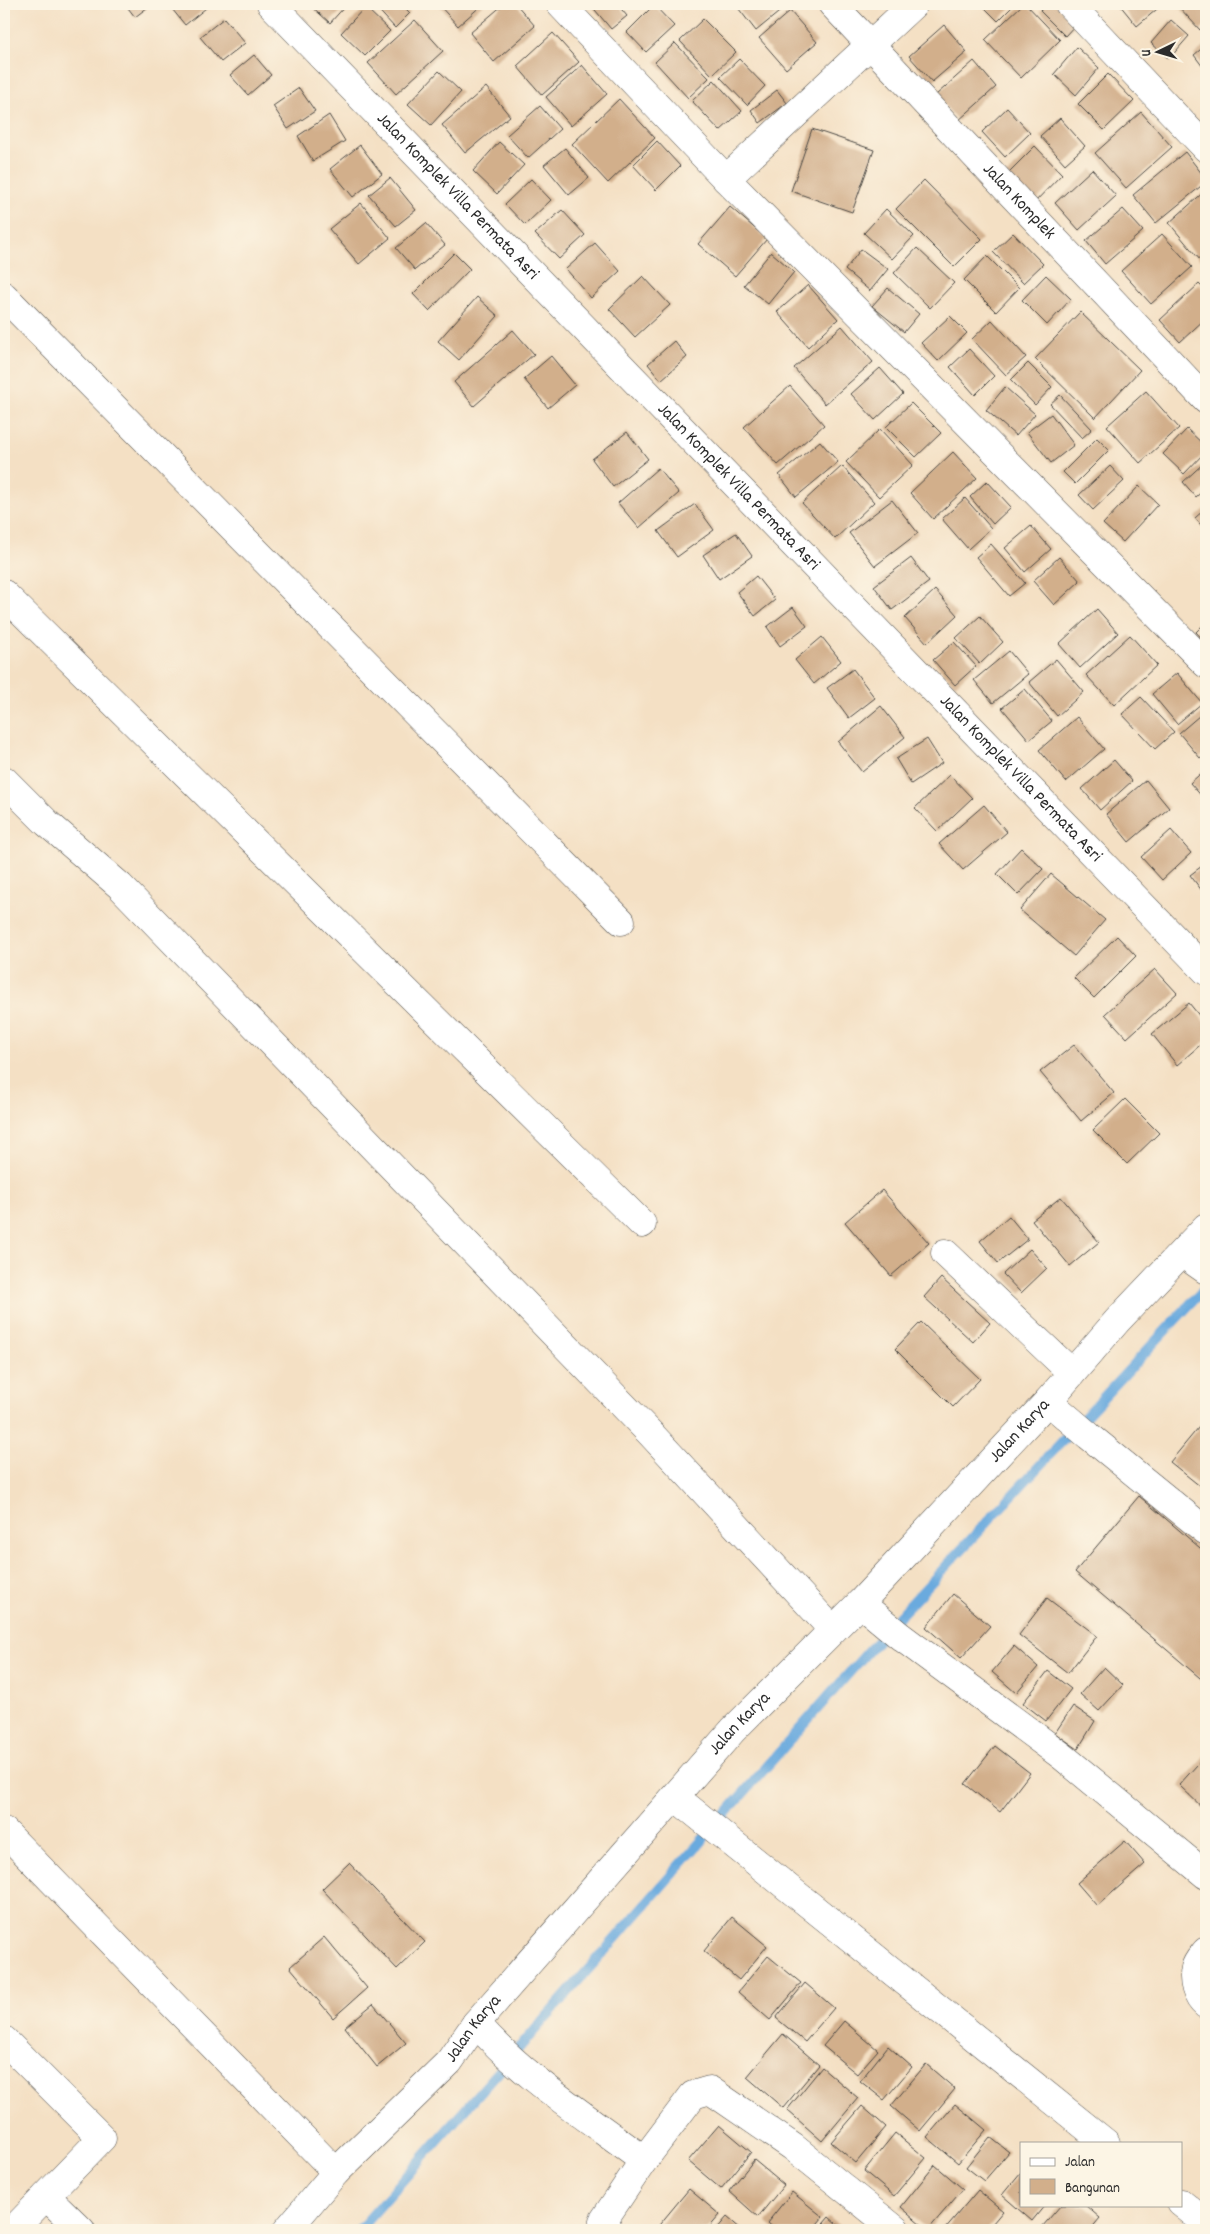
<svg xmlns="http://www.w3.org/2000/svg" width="1210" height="2234" viewBox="0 0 1210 2234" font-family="Dekko,sans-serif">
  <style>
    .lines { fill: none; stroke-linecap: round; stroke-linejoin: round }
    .stream { stroke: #6baade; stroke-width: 10 }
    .building { fill: #d2af8b }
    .minor-casing { stroke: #494642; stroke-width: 29 }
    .minor { stroke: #fff; stroke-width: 28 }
    .labels { text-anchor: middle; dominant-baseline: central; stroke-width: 4.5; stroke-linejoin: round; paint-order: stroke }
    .street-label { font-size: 18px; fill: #2b2b2b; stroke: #fcf5e5 }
  </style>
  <rect width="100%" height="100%" fill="#fcf5e5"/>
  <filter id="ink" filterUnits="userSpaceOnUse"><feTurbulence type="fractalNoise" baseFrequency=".02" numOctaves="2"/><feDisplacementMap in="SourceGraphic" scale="10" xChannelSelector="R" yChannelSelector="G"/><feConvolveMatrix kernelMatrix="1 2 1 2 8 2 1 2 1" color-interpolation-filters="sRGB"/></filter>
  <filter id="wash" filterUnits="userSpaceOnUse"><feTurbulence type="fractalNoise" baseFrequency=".0096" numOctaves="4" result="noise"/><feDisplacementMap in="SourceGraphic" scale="20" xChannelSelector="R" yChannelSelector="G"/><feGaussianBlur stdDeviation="1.12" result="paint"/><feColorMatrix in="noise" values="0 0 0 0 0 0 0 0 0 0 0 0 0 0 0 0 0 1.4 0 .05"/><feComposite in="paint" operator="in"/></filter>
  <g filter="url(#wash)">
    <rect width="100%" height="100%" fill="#f4e0c4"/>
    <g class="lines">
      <path class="stream" d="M359 2230 894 1622 1206 1287"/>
    </g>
    <g id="blocks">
      <path class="building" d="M125 4H152L135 17Z
        M168 4H211L185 25Z
        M309 4H347L330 23Z
        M373 4H401L410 13 395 28Z
        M438 4H483L458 26Z
        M504 4H516L535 26 494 62 470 33Z
        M590 4H617L627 16 611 29Z
        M735 4H780L784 8 756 31Z
        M981 4H1015L998 21Z
        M1023 4H1026L1060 40 1021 78 985 40Z
        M1047 4H1056L1076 24 1065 36 1040 11Z
        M1119 4H1163L1137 26Z
        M1181 4H1206V25L1200 30 1178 6Z
        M654 5 674 26 646 52 627 32Z
        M365 7 390 31 365 56 341 33Z
        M790 11 817 42 786 69 759 38Z
        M224 18 245 43 221 62 200 37Z
        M703 19 736 52 712 75 680 41Z
        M415 20 443 51 396 94 368 63Z
        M1171 20 1189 36 1169 59 1151 43Z
        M944 25 967 52 932 82 909 56Z
        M553 33 579 62 542 95 517 66Z
        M675 43 709 78 688 98 655 62Z
        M1206 45V71L1194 55Z
        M1077 47 1099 68 1076 95 1054 74Z
        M254 55 271 75 248 95 230 75Z
        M739 59 765 86 747 105 720 77Z
        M974 61 996 87 958 121 936 95Z
        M582 65 607 94 571 126 546 97Z
        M439 71 461 92 431 125 408 104Z
        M1108 74 1134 101 1104 130 1078 104Z
        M714 80 742 111 720 131 692 101Z
        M486 87 510 116 465 153 442 125Z
        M299 88 315 111 288 129 273 106Z
        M777 90 787 103 760 123 751 110Z
        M619 99 655 138 608 183 572 144Z
        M540 106 560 129 528 158 507 135Z
        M1007 108 1030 133 1005 157 982 132Z
        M1141 112 1172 147 1126 188 1095 153Z
        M329 115 345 141 313 161 298 136Z
        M1060 118 1085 146 1065 164 1040 136Z
        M812 129 874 150 852 212 791 191Z
        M657 141 680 166 656 190 633 165Z
        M499 142 524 165 497 194 473 171Z
        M360 145 382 174 353 197 330 169Z
        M1035 146 1062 174 1030 207 1002 179Z
        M565 148 589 178 569 195 544 165Z
        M1185 152 1206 179V182L1156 223 1133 195Z
        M1092 169 1116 196 1079 230 1055 203Z
        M390 178 416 210 396 226 369 195Z
        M531 179 551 200 525 225 505 204Z
        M924 180 982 239 954 267 896 209Z
        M1206 190V254L1200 260 1169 223Z
        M361 203 390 238 359 264 329 229Z
        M730 207 767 239 735 276 698 244Z
        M886 209 914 236 892 259 864 233Z
        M1123 209 1143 231 1105 264 1086 241Z
        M562 210 585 235 559 259 535 234Z
        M426 223 445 245 415 270 396 248Z
        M1013 233 1043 264 1023 283 993 252Z
        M1162 234 1192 267 1151 304 1121 271Z
        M595 243 620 271 591 298 566 269Z
        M917 248 954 283 930 308 894 273Z
        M861 249 888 269 870 291 845 270Z
        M771 252 794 272 768 304 744 285Z
        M454 253 470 269 429 311 413 294Z
        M987 256 1019 288 996 312 964 280Z
        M1046 275 1071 299 1047 325 1022 300Z
        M643 276 670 305 635 337 609 309Z
        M1199 284 1206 291V318L1180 342 1160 320Z
        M808 285 838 319 808 347 777 312Z
        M888 288 919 314 904 332 872 306Z
        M477 297 498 316 459 360 438 341Z
        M1080 312 1140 370 1095 418 1035 359Z
        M950 316 967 333 938 361 921 343Z
        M992 320 1026 357 1006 375 972 339Z
        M842 326 873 362 825 404 794 368Z
        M513 330 534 354 474 406 454 382Z
        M674 341 687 357 661 380 648 364Z
        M969 349 994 376 975 395 950 367Z
        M551 356 575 385 548 408 524 379Z
        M1028 363 1052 387 1035 405 1011 380Z
        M880 368 903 394 875 420 851 394Z
        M790 386 824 425 778 465 744 427Z
        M1005 387 1035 414 1016 436 986 410Z
        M1146 391 1179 428 1140 463 1107 426Z
        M1060 395 1092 429 1082 438 1050 404Z
        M911 403 941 433 916 457 886 427Z
        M1051 414 1074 445 1051 463 1027 432Z
        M880 429 913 465 879 497 846 462Z
        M1187 429 1206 447V451L1184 474 1163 454Z
        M627 432 648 459 613 487 592 459Z
        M1097 438 1109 450 1075 484 1063 472Z
        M820 441 838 462 796 497 779 475Z
        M953 452 977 478 933 519 910 493Z
        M1206 461V488L1196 497 1183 482Z
        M842 466 874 502 835 539 802 503Z
        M1110 466 1124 481 1093 510 1079 495Z
        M658 468 679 493 639 528 618 503Z
        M987 481 1011 507 993 524 970 497Z
        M1139 486 1158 504 1123 542 1103 524Z
        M965 498 991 528 968 549 942 519Z
        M892 500 918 533 875 566 849 533Z
        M695 504 714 530 677 557 658 531Z
        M1206 508V531L1195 518Z
        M1031 526 1051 549 1025 572 1005 548Z
        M736 533 752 556 719 579 703 555Z
        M991 544 1025 583 1009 596 976 557Z
        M1059 557 1080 581 1054 605 1033 581Z
        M911 558 929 582 892 610 874 586Z
        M756 576 775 600 755 616 737 592Z
        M935 590 957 615 927 643 905 618Z
        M793 607 807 626 780 646 767 627Z
        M1097 609 1118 633 1080 668 1059 644Z
        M980 616 1003 642 980 664 956 638Z
        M1206 622V643L1196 632Z
        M1130 635 1157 665 1114 705 1086 675Z
        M822 637 841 661 814 684 795 660Z
        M954 642 976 666 955 685 933 660Z
        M1009 651 1028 674 993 703 974 680Z
        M1056 659 1084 692 1057 716 1029 682Z
        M853 669 875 698 849 718 827 688Z
        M1177 673 1202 703 1177 724 1152 694Z
        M1025 689 1052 721 1029 740 1002 708Z
        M1141 697 1174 732 1155 749 1122 714Z
        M881 706 905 737 862 772 838 742Z
        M1206 710V753L1200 758 1179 733Z
        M1077 717 1104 749 1066 782 1039 750Z
        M927 739 942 763 911 784 896 759Z
        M1114 760 1132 781 1100 810 1082 789Z
        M1206 769V801L1190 783Z
        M950 775 972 798 937 831 915 808Z
        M1146 780 1169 808 1129 842 1106 814Z
        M984 805 1007 832 963 870 939 844Z
        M1171 830 1191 853 1162 880 1141 857Z
        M1021 848 1043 869 1018 895 997 874Z
        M1206 863V896L1190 875Z
        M1051 874 1105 920 1074 956 1020 910Z
        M1117 936 1136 956 1094 998 1074 978Z
        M1155 969 1177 993 1127 1038 1105 1014Z
        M1189 1003 1206 1024V1040L1177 1065 1152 1034Z
        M1074 1045 1114 1093 1081 1121 1040 1072Z
        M1125 1099 1159 1133 1127 1164 1093 1130Z
        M882 1190 929 1243 891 1276 845 1222Z
        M1061 1197 1099 1242 1070 1266 1032 1220Z
        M1009 1216 1028 1239 998 1263 980 1241Z
        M1030 1249 1047 1268 1021 1293 1003 1274Z
        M941 1278 990 1323 973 1342 924 1297Z
        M921 1322 980 1379 953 1407 895 1349Z
        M1199 1427 1206 1433V1491L1170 1462Z
        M1139 1496 1206 1553V1683L1075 1572Z
        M953 1594 990 1626 961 1658 926 1627Z
        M1047 1598 1097 1636 1068 1673 1019 1635Z
        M1014 1646 1038 1667 1016 1693 992 1672Z
        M1104 1667 1123 1685 1099 1711 1080 1694Z
        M1048 1671 1071 1689 1046 1721 1023 1703Z
        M1073 1706 1095 1721 1078 1749 1055 1733Z
        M995 1746 1030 1773 1000 1812 965 1784Z
        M1206 1755V1811L1179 1785Z
        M1125 1841 1145 1864 1097 1906 1077 1883Z
        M349 1863 425 1942 397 1969 322 1889Z
        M732 1917 767 1946 739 1980 704 1951Z
        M324 1937 367 1988 333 2018 290 1967Z
        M768 1956 801 1983 770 2020 738 1992Z
        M805 1983 834 2008 805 2042 776 2018Z
        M373 2004 406 2043 377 2067 345 2027Z
        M844 2021 878 2050 857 2074 823 2046Z
        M783 2034 819 2065 783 2108 747 2077Z
        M888 2046 912 2067 884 2100 860 2081Z
        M926 2064 955 2089 920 2131 891 2106Z
        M822 2067 858 2098 822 2141 787 2110Z
        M955 2104 986 2130 958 2163 927 2137Z
        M862 2106 886 2127 856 2163 831 2142Z
        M719 2125 751 2152 721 2189 688 2161Z
        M895 2133 926 2158 894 2196 864 2171Z
        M990 2137 1009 2152 984 2181 966 2167Z
        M754 2160 784 2185 758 2217 729 2191Z
        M935 2165 963 2189 928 2230 901 2207Z
        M1021 2172V2205H1045L1032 2221 1002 2195Z
        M689 2189 720 2215 707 2230H655Z
        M978 2190 1003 2211 987 2230H944Z
        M792 2192 823 2217 812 2230H775L767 2223Z
        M1061 2205H1085L1100 2218 1090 2230H1046L1042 2227Z
        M727 2217 742 2230H716Z
        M829 2217 844 2230H818Z"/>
    </g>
  </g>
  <g filter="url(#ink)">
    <use href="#blocks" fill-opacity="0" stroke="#494642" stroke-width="1"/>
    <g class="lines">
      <defs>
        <g id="minor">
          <path id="s1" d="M271 4 1206 971"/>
          <path d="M560 4 726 179 1206 664"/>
          <path id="s2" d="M832 4 1206 400"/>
          <path d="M1069 4 1206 148"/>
          <path d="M726 179 914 4"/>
          <path d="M4 296 621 921"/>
          <path d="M4 594 642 1224"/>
          <path d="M4 780 47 823 120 886 650 1433 833 1630"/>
          <path d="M945 1253 1072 1373"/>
          <path d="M1183 1254 1206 1270"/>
          <path d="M1048 1401 1089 1436 1206 1531"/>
          <path d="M860 1603 900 1636 1062 1756 1206 1875"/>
          <path d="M675 1797 1106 2143"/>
          <path d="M4 1831 336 2172"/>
          <path d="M1206 1951C1203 1955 1196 1962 1195 1968 1192 1981 1196 1997 1206 2005"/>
          <path d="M476 2023C523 2077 587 2117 644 2160"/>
          <path d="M4 2040 102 2138 13 2230"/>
          <path d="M46 2196 81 2230"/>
          <path d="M1181 2203 1206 2223"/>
          <path id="s3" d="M287 2230 336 2172 449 2062 476 2023 733 1730 860 1603 1048 1401 1117 1321 1206 1227"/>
          <path d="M608 2230 603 2221 644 2160 693 2095 710 2090 793 2147 896 2230"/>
        </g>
      </defs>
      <use href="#minor" class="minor-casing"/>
      <use href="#minor" class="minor"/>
    </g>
  </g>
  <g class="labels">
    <g class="street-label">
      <text stroke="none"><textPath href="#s1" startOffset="268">Jalan Komplek Villa Permata Asri</textPath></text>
      <text stroke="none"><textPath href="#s2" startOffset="272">Jalan Komplek</textPath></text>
      <text stroke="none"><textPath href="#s1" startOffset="672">Jalan Komplek Villa Permata Asri</textPath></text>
      <text stroke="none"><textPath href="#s1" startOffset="1078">Jalan Komplek Villa Permata Asri</textPath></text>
      <text stroke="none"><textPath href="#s3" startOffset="1085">Jalan Karya</textPath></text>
      <text stroke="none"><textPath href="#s3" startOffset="680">Jalan Karya</textPath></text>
      <text stroke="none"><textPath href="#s3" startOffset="275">Jalan Karya</textPath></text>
    </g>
  </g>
  <rect width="1210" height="2234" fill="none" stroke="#fcf5e5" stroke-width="20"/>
  <rect x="1020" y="2142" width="162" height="65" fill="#fcf5e5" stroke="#a8a49b"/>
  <rect x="1030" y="2158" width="25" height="8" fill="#ffffff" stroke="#a8a49b"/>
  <text x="1065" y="2166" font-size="15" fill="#2b2b2b">Jalan</text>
  <rect x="1030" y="2179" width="25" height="15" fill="#d2af8b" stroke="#a8a49b"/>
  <text x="1065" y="2192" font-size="15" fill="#2b2b2b">Bangunan</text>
  <g transform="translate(1158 52) rotate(265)" stroke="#fcf5e5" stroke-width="4" paint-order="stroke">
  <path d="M0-4L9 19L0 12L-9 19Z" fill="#2b2b2b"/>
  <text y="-8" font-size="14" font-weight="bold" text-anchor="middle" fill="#2b2b2b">U</text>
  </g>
</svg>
